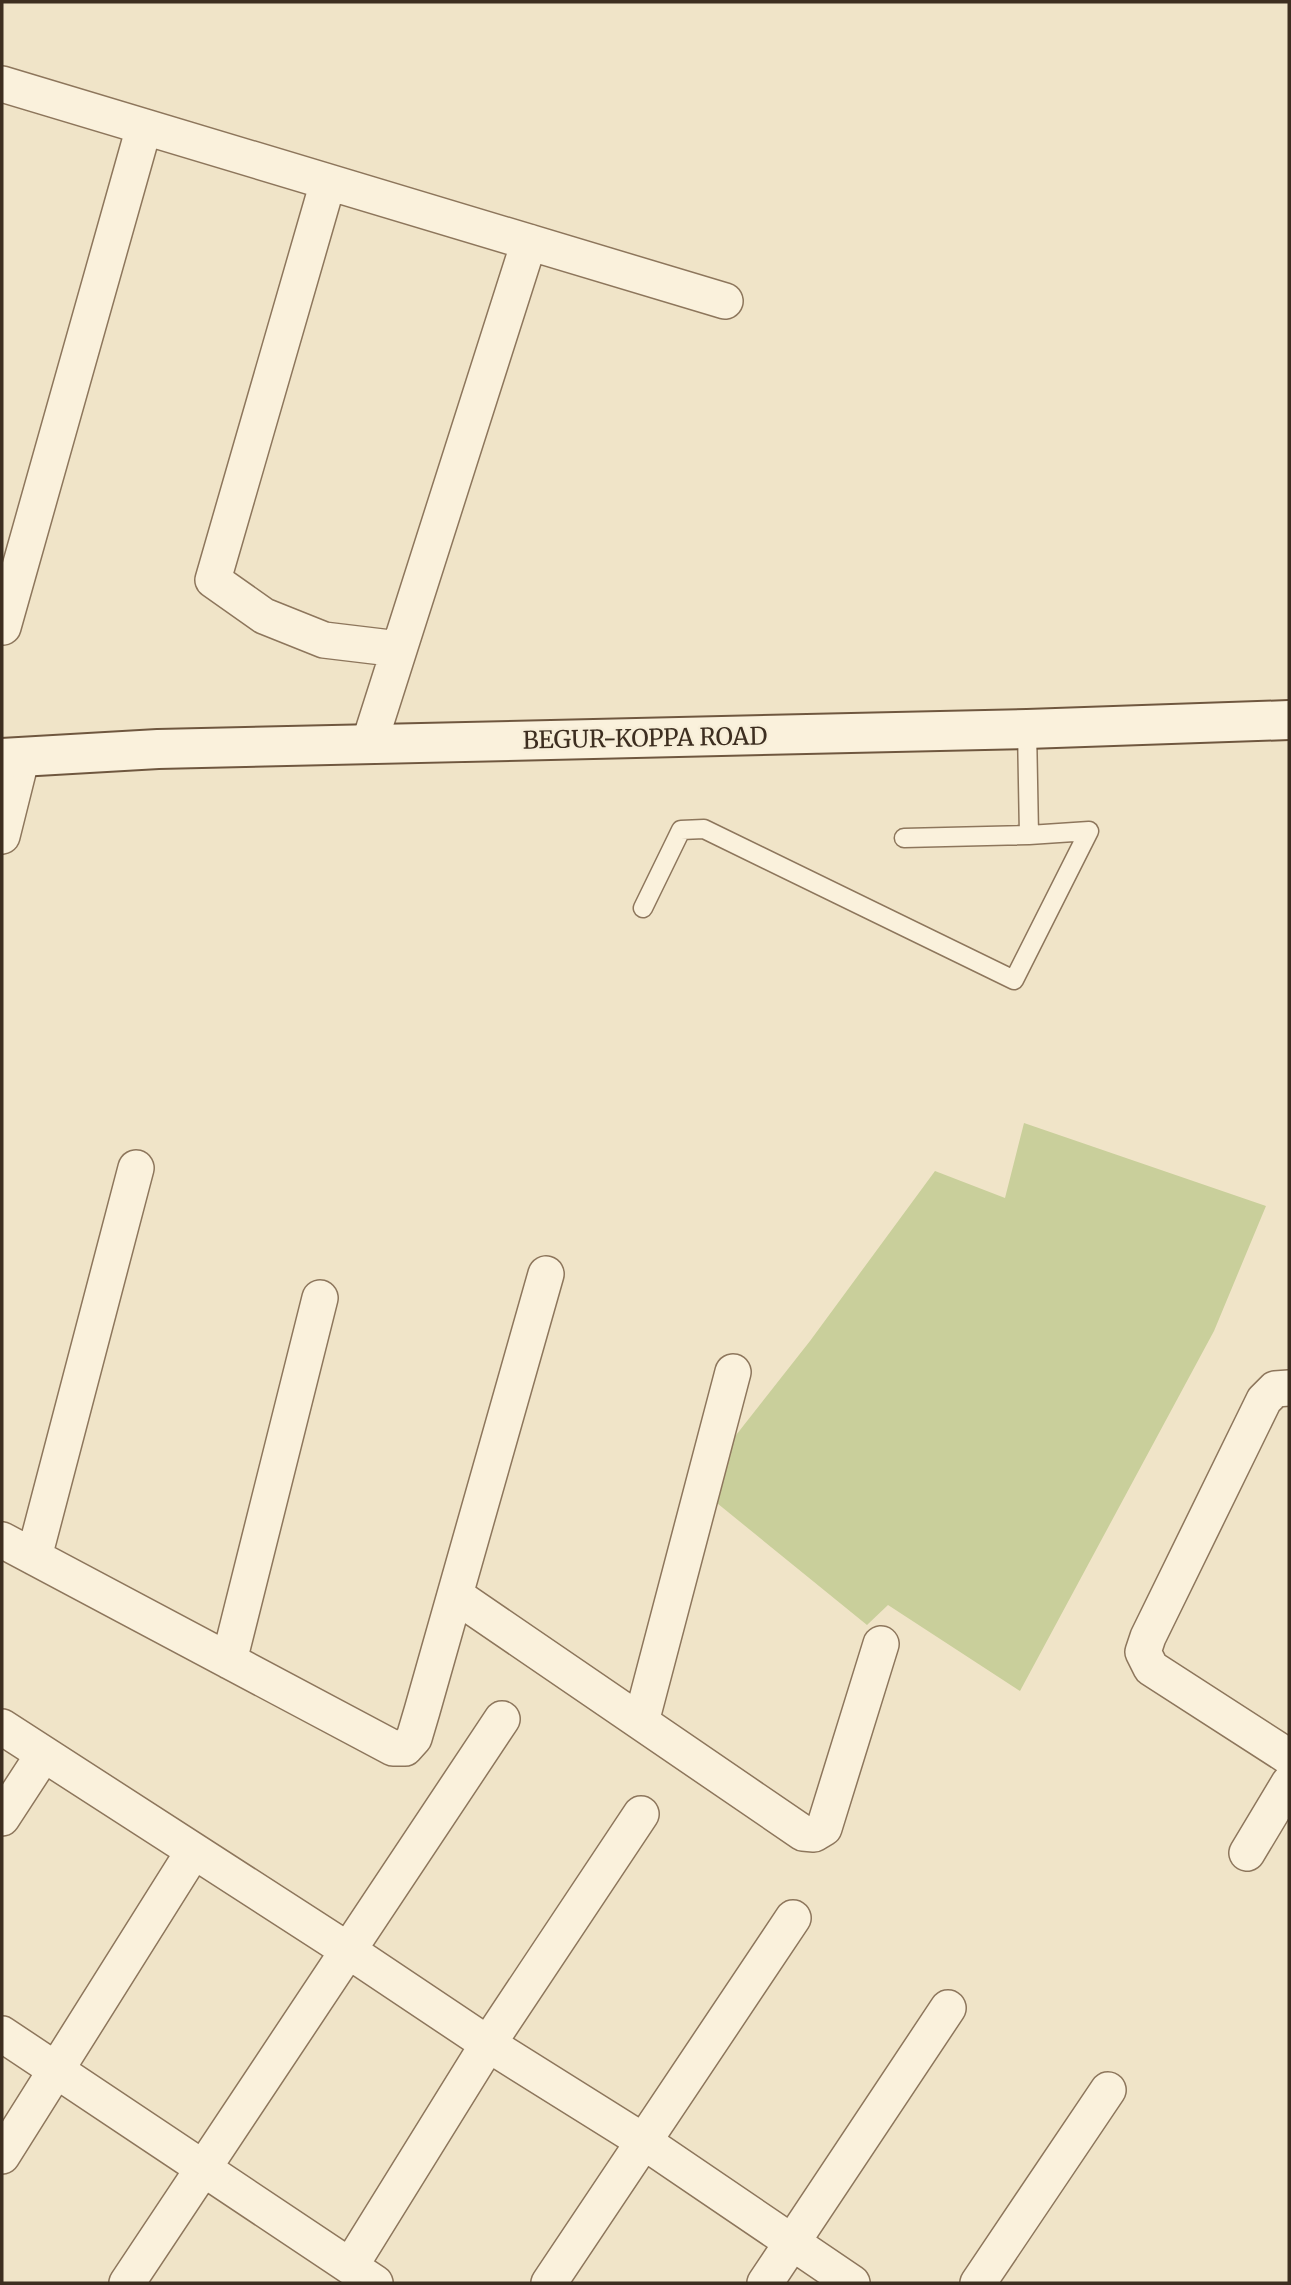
<svg xmlns="http://www.w3.org/2000/svg" width="1291" height="2285" viewBox="0 0 1291 2285" font-family="Merriweather,serif">
  <style>
    .green { fill: #c9cf9b }
    .lines { fill: none; stroke-linecap: round; stroke-linejoin: round }
    .lane-casing { stroke: #8d765c; stroke-width: 21 }
    .street-casing { stroke: #8d765c; stroke-width: 38 }
    .secondary-casing { stroke: #6f573f; stroke-width: 42 }
    .lane { stroke: #faf1dc; stroke-width: 18 }
    .street { stroke: #faf1dc; stroke-width: 35 }
    .secondary { stroke: #faf1dc; stroke-width: 38 }
    .labels { text-anchor: middle; dominant-baseline: central; stroke-width: 5; stroke-linejoin: round; paint-order: stroke }
    .street-label { font-size: 24px; fill: #3d2e20; stroke: #f7eed8 }
  </style>
  <rect width="100%" height="100%" fill="#f0e4c8"/>
  <path class="green" d="M1024 1123 1266 1206 1214 1331 1020 1691 888 1605 867 1625 696 1486 810 1341 935 1171 1005 1198Z"/>
  <g class="lines">
    <defs>
      <path id="lane" d="M904 838 1029 835
        M643 908 681 830 704 829 1014 980 1089 831 1029 835 1027 729"/>
      <path id="street" d="M2 84 725 301
        M328 182 213 580 264 616 324 640 399 649
        M3 627 144 127
        M369 744 529 242
        M2 836 22 756
        M1289 1388 1275 1389 1264 1400 1148 1637 1143 1652 1151 1668 1289 1757
        M2 1540 393 1748H405L414 1738 422 1711 546 1274
        M34 1557 136 1168
        M455 1595 803 1833 814 1834 824 1828 881 1644
        M229 1661 320 1298
        M641 1722 733 1372
        M2 1727 349 1951 488 2044 643 2141 852 2283
        M2 1818 43 1755
        M1247 1853 1289 1783
        M2 2034 375 2283
        M2 2156 193 1852
        M351 2265 488 2044 641 1814
        M127 2283 502 1719
        M549 2283 793 1918
        M765 2283 948 2008
        M978 2283 1108 2090"/>
      <path id="secondary" d="M2 758 158 749 1027 729 1289 720"/>
    </defs>
    <use href="#lane" class="lane-casing"/>
    <use href="#street" class="street-casing"/>
    <use href="#secondary" class="secondary-casing"/>
    <use href="#lane" class="lane"/>
    <use href="#street" class="street"/>
    <use href="#secondary" class="secondary"/>
  </g>
  <g class="labels">
    <g class="street-label">
      <text transform="translate(645 738) rotate(-1)">BEGUR-KOPPA ROAD</text>
    </g>
  </g>
  <rect width="1291" height="2285" fill="none" stroke="#3d2e20" stroke-width="7"/>
</svg>
